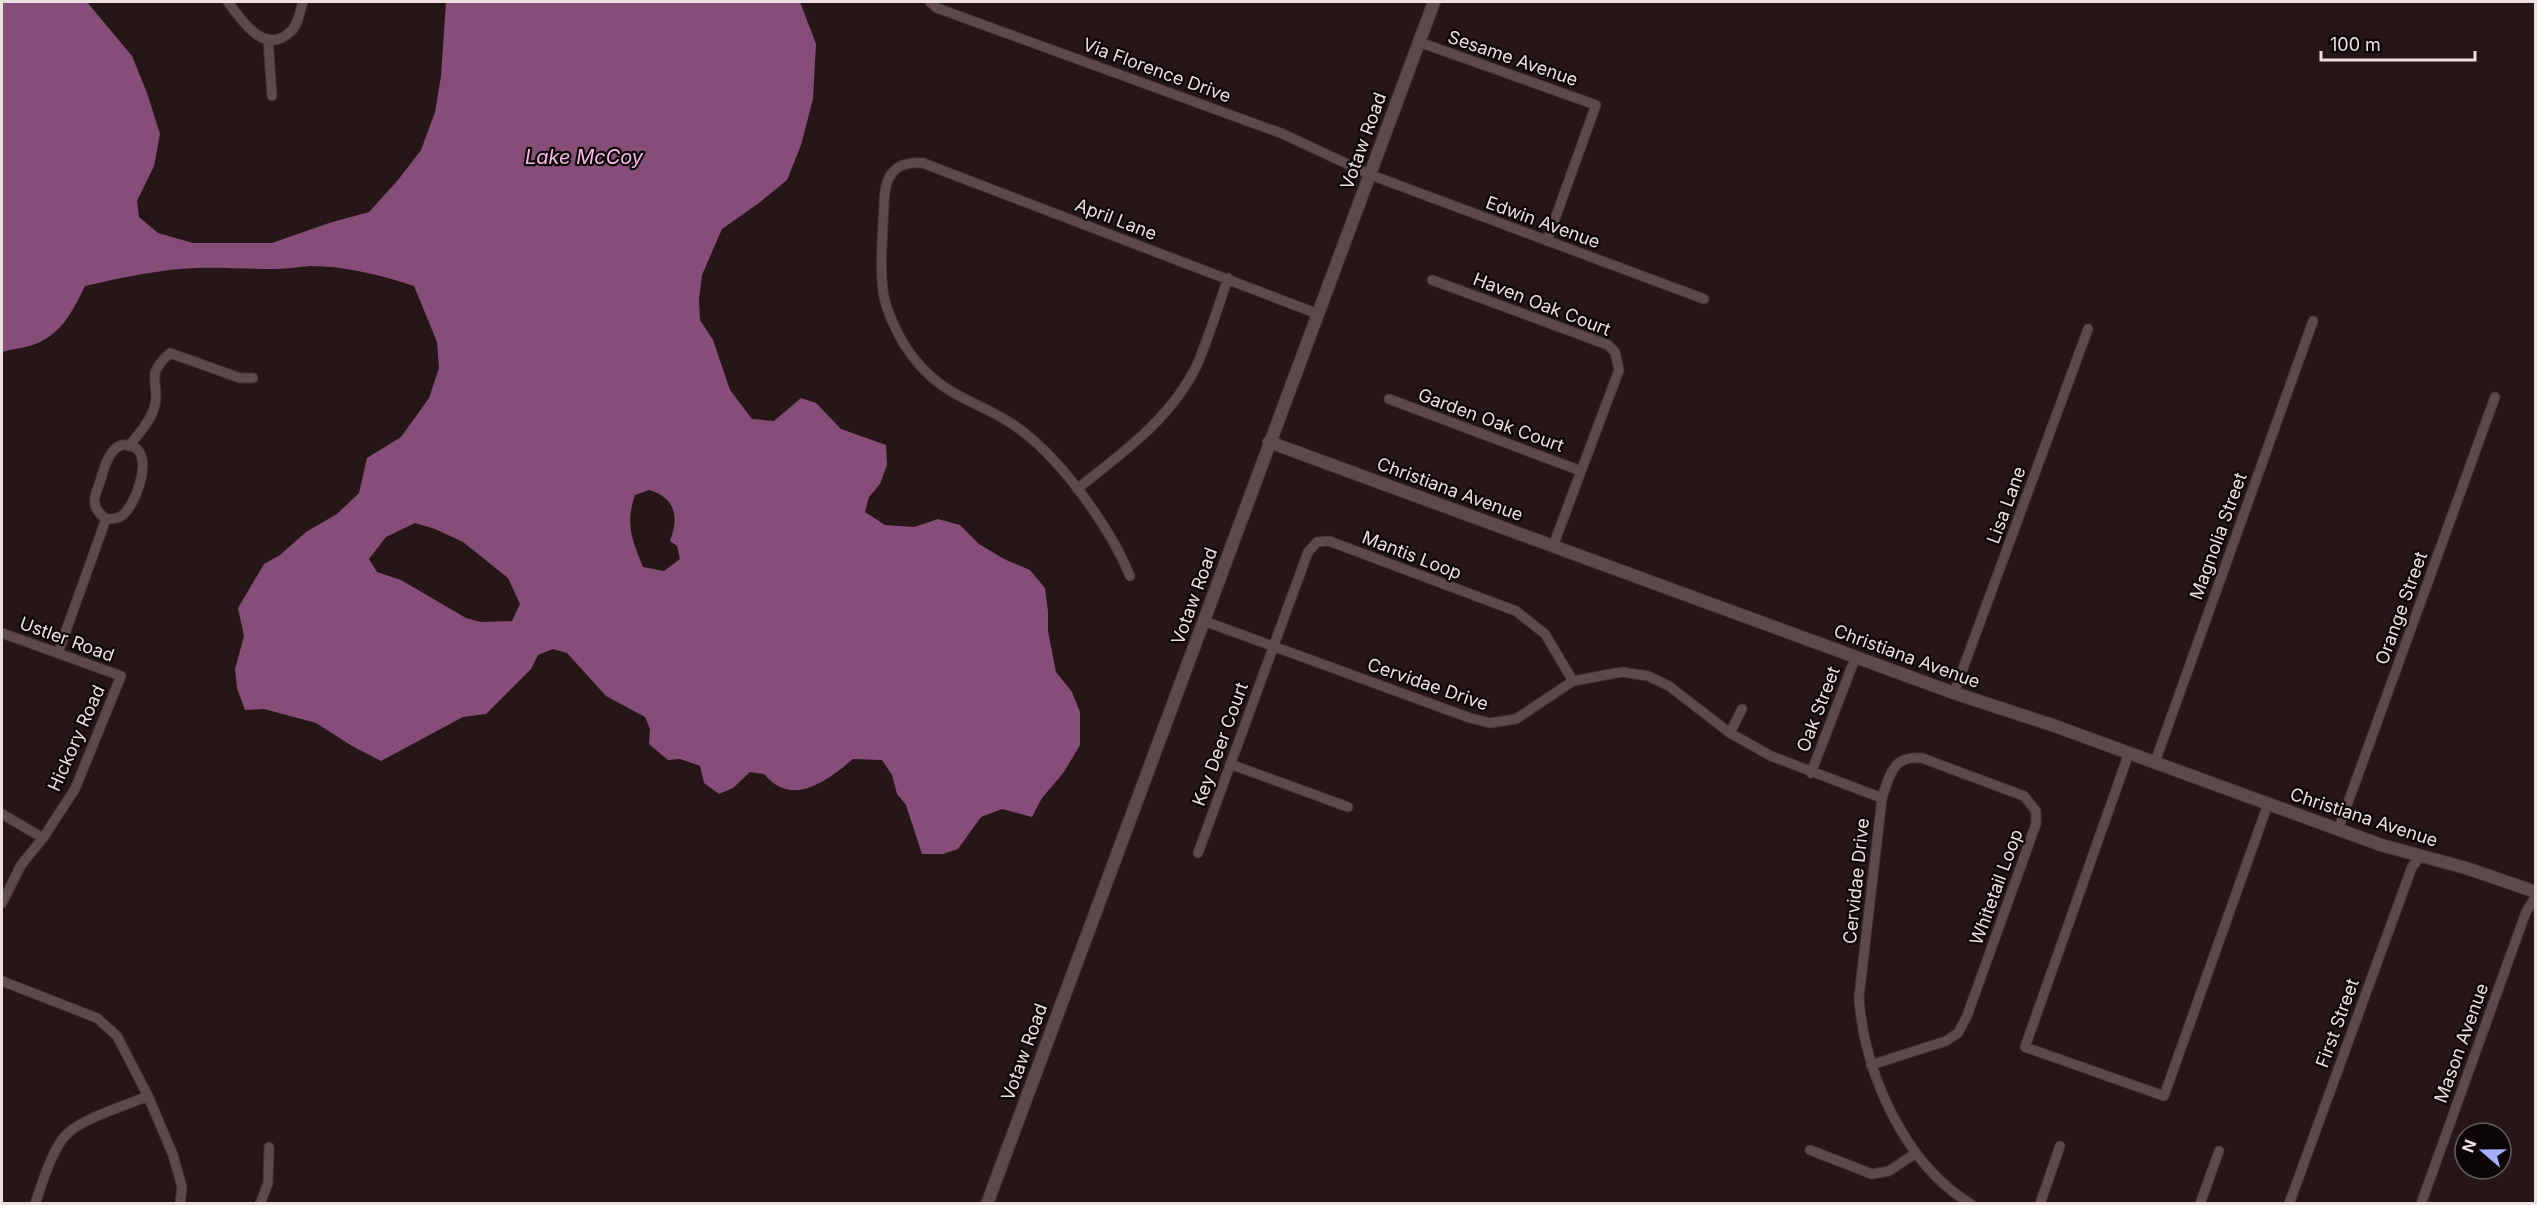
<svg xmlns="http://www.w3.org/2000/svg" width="2537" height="1205" viewBox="0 0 2537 1205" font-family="Inter,sans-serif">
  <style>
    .water { fill: #854d77; fill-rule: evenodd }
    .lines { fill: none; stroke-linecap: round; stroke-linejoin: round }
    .minor-casing { stroke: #403434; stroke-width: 11 }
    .tertiary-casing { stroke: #403434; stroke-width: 14 }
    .minor { stroke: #5e4a4a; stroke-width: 9 }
    .tertiary { stroke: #5e4a4a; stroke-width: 12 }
    .labels { text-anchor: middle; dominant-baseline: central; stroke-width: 4.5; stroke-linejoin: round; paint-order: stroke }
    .street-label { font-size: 18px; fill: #ece0e0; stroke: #0b0505 }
    .water-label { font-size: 20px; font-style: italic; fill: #fdb9ea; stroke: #0b0505 }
  </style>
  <rect width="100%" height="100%" fill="#271617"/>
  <path class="water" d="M2 2H87L132 56 147 93 160 134 154 166 137 201 139 217 158 233 193 243H272L329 223 369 212 398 180 421 150 435 112 441 76 446 2H800L816 44 813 99 801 145 787 180 759 203 722 229 702 275 699 299 700 320 713 340 730 390 752 419 774 421 801 398 816 403 841 429 886 445 887 465 880 484 869 497 865 512 885 525 914 527 938 519 960 525 979 544 1004 559 1030 570 1045 588 1048 611V631L1056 672 1072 692 1080 712V745L1064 772 1042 798 1032 817 1002 809 981 817 958 849 943 854H922L906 805 897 794 892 775 882 760 853 759C827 781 792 808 764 774L750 772 733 788 719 794 704 783 700 766 680 759 668 760 649 744 650 729 645 717 606 696 567 653 553 649 538 655 531 669 486 714 463 717 381 761 352 746 316 723 264 709 245 710 237 688 235 669 244 636 238 608 264 564 280 555 306 532 337 514 359 493 367 458 401 437 429 398 439 368 437 342 414 286C381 275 345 266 310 266 297 267 285 269 273 269 242 269 211 266 180 269 148 272 116 279 85 286 72 312 61 337 29 346 20 349 11 349 2 352ZM649 490C676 498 679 517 670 541L677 546 680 559 664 571 643 567C632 540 625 524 635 495ZM415 523 435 529 463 542 508 578 520 604 512 621 481 622 466 618 401 580 377 572 369 559 386 537Z"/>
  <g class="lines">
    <defs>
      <path id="minor" d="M228 2C241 20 265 56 290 32 298 26 300 11 303 2
        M930 2 937 8 1283 134 1371 175 1704 299
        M268 39 272 96
        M1419 42 1596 105 1547 241
        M1432 280 1608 345 1615 352 1619 370 1553 546
        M1389 399 1581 471
        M129 446C138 435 152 419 155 405 160 379 144 377 170 353L240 378H253
        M1077 489C1122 453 1171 419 1197 365 1209 337 1218 307 1228 278
        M1130 576C1110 527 1061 459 1018 428 998 413 975 405 954 393 920 374 898 341 886 305 878 280 883 232 884 205 884 177 894 160 923 163L1318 314
        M1204 621 1470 718 1490 723 1516 719 1573 681 1622 672 1648 676 1669 686 1730 733 1771 756 1882 798
        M2 633 121 676 75 789 43 838 21 865 2 903
        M58 653 106 519C101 515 96 511 95 504 93 497 98 488 100 482 104 467 112 436 134 447 154 457 135 509 120 517 115 519 111 519 106 519
        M1954 693 2088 329
        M1730 733 1742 709
        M2129 753 2025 1047 2164 1096 2268 804
        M2155 762 2313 321
        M1230 764 1348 807
        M1811 773 1856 656
        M2 814 43 838
        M2338 830 2495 397
        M1198 853 1308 552 1317 542 1329 541 1516 611 1545 634 1573 681
        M2 981 97 1018 117 1036 148 1096 173 1155 182 1187 180 1204
        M1871 1065 1946 1041 1958 1033 1967 1016 2036 824V811L2024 796 1922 758C1893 755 1890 774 1882 798L1859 997C1863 1071 1905 1165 1971 1204
        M1810 1150 1872 1174 1889 1171 1916 1153
        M35 1204C42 1184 53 1146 68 1133 84 1118 127 1105 148 1096
        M260 1204 268 1183 269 1147
        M2040 1204 2060 1146
        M2200 1204 2219 1151
        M2289 1204 2412 867 2421 856
        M2421 1204 2526 912 2536 896"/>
      <path id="tertiary" d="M1269 442 1954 693 2055 726 2381 845 2466 868 2536 892
        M987 1204 1434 2"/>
    </defs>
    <use href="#minor" class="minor-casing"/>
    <use href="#tertiary" class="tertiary-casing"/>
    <use href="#minor" class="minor"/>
    <use href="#tertiary" class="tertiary"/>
  </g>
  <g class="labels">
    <g class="street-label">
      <text transform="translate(1513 58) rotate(19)">Sesame Avenue</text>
      <text transform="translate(1157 70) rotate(20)">Via Florence Drive</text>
      <text transform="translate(1363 141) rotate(-70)">Votaw Road</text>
      <text transform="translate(1116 219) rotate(21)">April Lane</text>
      <text transform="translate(1543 222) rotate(20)">Edwin Avenue</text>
      <text transform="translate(1542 304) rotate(21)">Haven Oak Court</text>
      <text transform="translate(1491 420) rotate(20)">Garden Oak Court</text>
      <text transform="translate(1450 489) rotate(20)">Christiana Avenue</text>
      <text transform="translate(2006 505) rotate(-70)">Lisa Lane</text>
      <text transform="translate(2218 536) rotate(-70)">Magnolia Street</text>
      <text transform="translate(1412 555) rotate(21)">Mantis Loop</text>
      <text transform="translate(1194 596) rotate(-70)">Votaw Road</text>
      <text transform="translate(2401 608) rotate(-70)">Orange Street</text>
      <text transform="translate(67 639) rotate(20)">Ustler Road</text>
      <text transform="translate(1907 656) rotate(20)">Christiana Avenue</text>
      <text transform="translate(1428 684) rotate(19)">Cervidae Drive</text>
      <text transform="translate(1818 709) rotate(-69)">Oak Street</text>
      <text transform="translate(76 738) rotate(-66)">Hickory Road</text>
      <text transform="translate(1220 744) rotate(-70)">Key Deer Court</text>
      <text transform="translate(2364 817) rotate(18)">Christiana Avenue</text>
      <text transform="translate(1856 881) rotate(-84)">Cervidae Drive</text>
      <text transform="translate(1996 887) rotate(-70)">Whitetail Loop</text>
      <text transform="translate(2337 1023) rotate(-70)">First Street</text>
      <text transform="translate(2461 1043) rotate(-70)">Mason Avenue</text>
      <text transform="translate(1024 1052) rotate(-70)">Votaw Road</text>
    </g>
    <g class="water-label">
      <text x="584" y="157">Lake McCoy</text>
    </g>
  </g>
  <rect width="2537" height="1205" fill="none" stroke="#ece0e0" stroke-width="6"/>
  <g transform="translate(2483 1151) rotate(290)"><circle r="28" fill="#0b0505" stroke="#655d5d" stroke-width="1.5"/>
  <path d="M0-4.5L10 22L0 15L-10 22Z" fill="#a5b1fc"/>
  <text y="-9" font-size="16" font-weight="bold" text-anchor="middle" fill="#ece0e0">N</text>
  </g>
  <path d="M2321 51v9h154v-9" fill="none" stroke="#ece0e0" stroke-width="3"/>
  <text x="2330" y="51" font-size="18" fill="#ece0e0" stroke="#0b0505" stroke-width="4.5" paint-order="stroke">100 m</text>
</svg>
